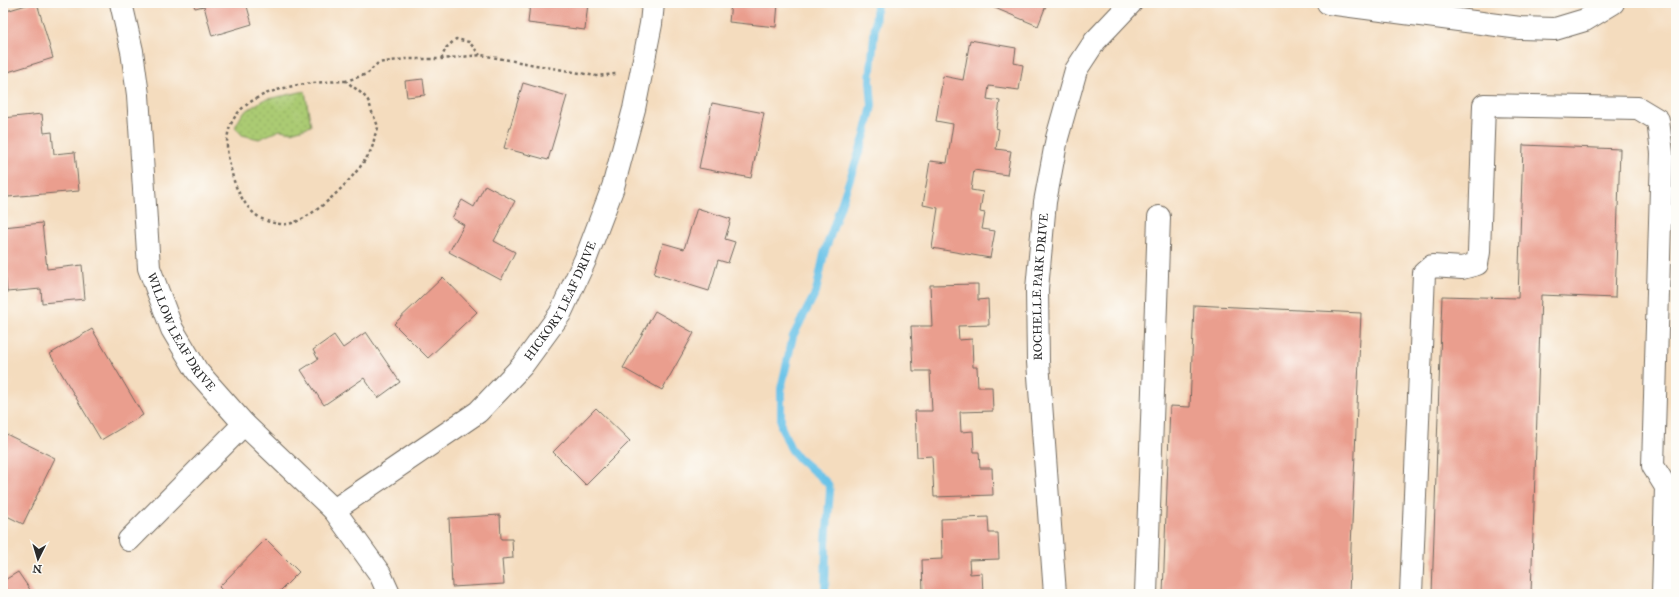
<svg xmlns="http://www.w3.org/2000/svg" width="1679" height="597" viewBox="0 0 1679 597" font-family="'IM FELL Great Primer',serif">
  <style>
    .green { fill: url(#green-dots); stroke: #6b7b4f }
    .lines { fill: none; stroke-linecap: round; stroke-linejoin: round }
    .stream { stroke: #6bc3e8; stroke-width: 8 }
    .building { fill: #ea9e8e }
    .minor-casing { stroke: #71695e; stroke-width: 24 }
    .path { stroke: #71695e; stroke-width: 2.5; stroke-dasharray: 3 3; stroke-linecap: butt }
    .minor { stroke: #fff; stroke-width: 22 }
    .labels { text-anchor: middle; dominant-baseline: central; stroke-width: 3; stroke-linejoin: round; paint-order: stroke }
    .street-label { font-size: 12px; fill: #2b2b2b; stroke: #fdfcf7 }
  </style>
  <defs>
    <pattern id="green-dots" width="8" height="8" patternUnits="userSpaceOnUse"><rect width="8" height="8" fill="#abcb73"/><path d="M2 2h.1M6 6h.1" fill="none" stroke="#93ae64" stroke-width="1.8" stroke-linecap="round"/></pattern>
  </defs>
  <rect width="100%" height="100%" fill="#fdfcf7"/>
  <filter id="ink" filterUnits="userSpaceOnUse"><feTurbulence type="fractalNoise" baseFrequency=".025" numOctaves="2"/><feDisplacementMap in="SourceGraphic" scale="8" xChannelSelector="R" yChannelSelector="G"/><feConvolveMatrix kernelMatrix="1 2 1 2 8 2 1 2 1" color-interpolation-filters="sRGB"/></filter>
  <filter id="wash" filterUnits="userSpaceOnUse"><feTurbulence type="fractalNoise" baseFrequency=".012" numOctaves="4" result="noise"/><feDisplacementMap in="SourceGraphic" scale="16" xChannelSelector="R" yChannelSelector="G"/><feGaussianBlur stdDeviation="0.9" result="paint"/><feColorMatrix in="noise" values="0 0 0 0 0 0 0 0 0 0 0 0 0 0 0 0 0 1.4 0 .05"/><feComposite in="paint" operator="in"/></filter>
  <g filter="url(#wash)">
    <rect width="100%" height="100%" fill="#f4dcbe"/>
    <path class="green" d="M305 91 311 126 291 132 280 130 259 139 242 135 235 127 243 113 263 100Z"/>
    <g class="lines">
      <path class="stream" d="M825 594 826 543 830 491 828 484 823 479 796 456 790 447 781 426V389L793 336 816 292 824 254 865 135 872 106 870 80 877 3"/>
    </g>
    <g id="blocks">
      <path class="building" d="M33 3H37L53 58 8 72 3 56V12Z
        M193 3H246L252 24 212 36 204 6 195 8Z
        M530 3H588L585 30 528 23Z
        M731 3H778L776 27 729 22Z
        M991 3H1047L1038 26 990 6Z
        M970 40 1016 48 1014 63 1023 65 1019 90 989 86 987 99 1000 101 996 128 999 129 996 149 1011 151 1007 175 974 170 971 190 983 192 980 212 985 213 982 229 995 231 990 258 932 248 938 208 923 205 930 161 947 163 953 124 936 121 943 76 963 80Z
        M423 79 425 95 407 97 405 81Z
        M523 83 567 96 548 160 504 148Z
        M712 103 764 113 751 178 699 168Z
        M42 114 44 133 52 132 54 154 75 152 79 191 8 197 3 149V118Z
        M1523 145 1620 149 1615 298 1541 295 1531 594H1432L1442 296 1518 298Z
        M485 185 515 201 494 241 515 252 501 280 449 252 464 225 452 218 462 200 474 207Z
        M697 208 731 219 725 239 735 242 728 263 718 260 709 291 654 274 663 243 684 249Z
        M42 223 47 269 82 265 85 299 42 303 41 289 7 292 5 273H3V227Z
        M443 277 477 312 428 358 394 324Z
        M978 284V300L988 299 989 325 958 326 959 340 972 339 973 367H977L978 387H992L993 411 960 412 961 432 973 431 974 452H979L980 468H992L993 495 934 497 932 456 917 457 915 411H932L930 371H913L911 326H932L930 285Z
        M1194 305 1361 313 1349 594H1163L1170 406 1190 407Z
        M655 311 694 333 662 390 623 368Z
        M92 329 143 415 101 440 50 354Z
        M366 332 400 382 378 398 364 378 324 405 301 370 318 359 313 350 334 335 343 348Z
        M596 408 630 441 586 485 553 452Z
        M4 433 55 458 23 524 3 514Z
        M500 515 501 539H512L513 558 502 559 504 584 452 587 449 518Z
        M988 517 989 533H998L999 559 969 560 970 574 982 573 983 594H923L922 560 942 559 941 519Z
        M266 539 299 572 277 594H226L219 587Z
        M18 572 33 594H3V581Z"/>
    </g>
  </g>
  <g filter="url(#ink)">
    <use href="#blocks" fill-opacity="0" stroke="#71695e" stroke-width="1"/>
    <g class="lines">
      <defs>
        <g id="minor">
          <path id="s1" d="M121 3 132 51 138 95 149 268 172 329 197 371 244 424 334 510 380 574 389 594"/>
          <path d="M1328 3 1520 28 1555 29 1585 20 1613 3"/>
          <path id="s2" d="M334 510 478 412 522 366 560 314 586 258 613 187 634 109 651 24 653 3"/>
          <path d="M129 540 244 424"/>
          <path id="s3" d="M1055 594 1038 362 1037 289 1045 202 1057 138 1076 70 1095 41 1131 3"/>
          <path d="M1146 594 1159 217"/>
          <path d="M1411 594 1424 273 1432 266 1462 268 1477 264 1479 252 1484 105 1638 108 1658 120 1662 153 1653 466 1666 487 1663 594"/>
        </g>
      </defs>
      <use href="#minor" class="minor-casing"/>
      <path class="path" d="M441 59 446 48 456 39 469 42 480 55
        M346 81C294 82 210 92 230 165 232 174 234 183 238 191 248 210 258 222 281 224 308 228 360 173 371 150 373 146 374 140 375 135 376 133 378 129 378 127 377 123 375 119 373 115 371 110 370 103 367 99 361 92 353 87 346 81L367 74 378 63 405 59H441L481 55 596 76 616 74"/>
      <use href="#minor" class="minor"/>
    </g>
  </g>
  <g class="labels">
    <g class="street-label">
      <text stroke="none"><textPath href="#s3" startOffset="308">ROCHELLE PARK DRIVE</textPath></text>
      <text stroke="none"><textPath href="#s2" startOffset="314">HICKORY LEAF DRIVE</textPath></text>
      <text stroke="none"><textPath href="#s1" startOffset="339">WILLOW LEAF DRIVE</textPath></text>
    </g>
  </g>
  <rect width="1679" height="597" fill="none" stroke="#fdfcf7" stroke-width="16"/>
  <g transform="translate(38 559) rotate(185)" stroke="#fdfcf7" stroke-width="3" paint-order="stroke">
  <path d="M0-3L7 15L0 10L-7 15Z" fill="#2b2b2b"/>
  <text y="-6" font-size="11" font-weight="bold" text-anchor="middle" fill="#2b2b2b">N</text>
  </g>
</svg>
